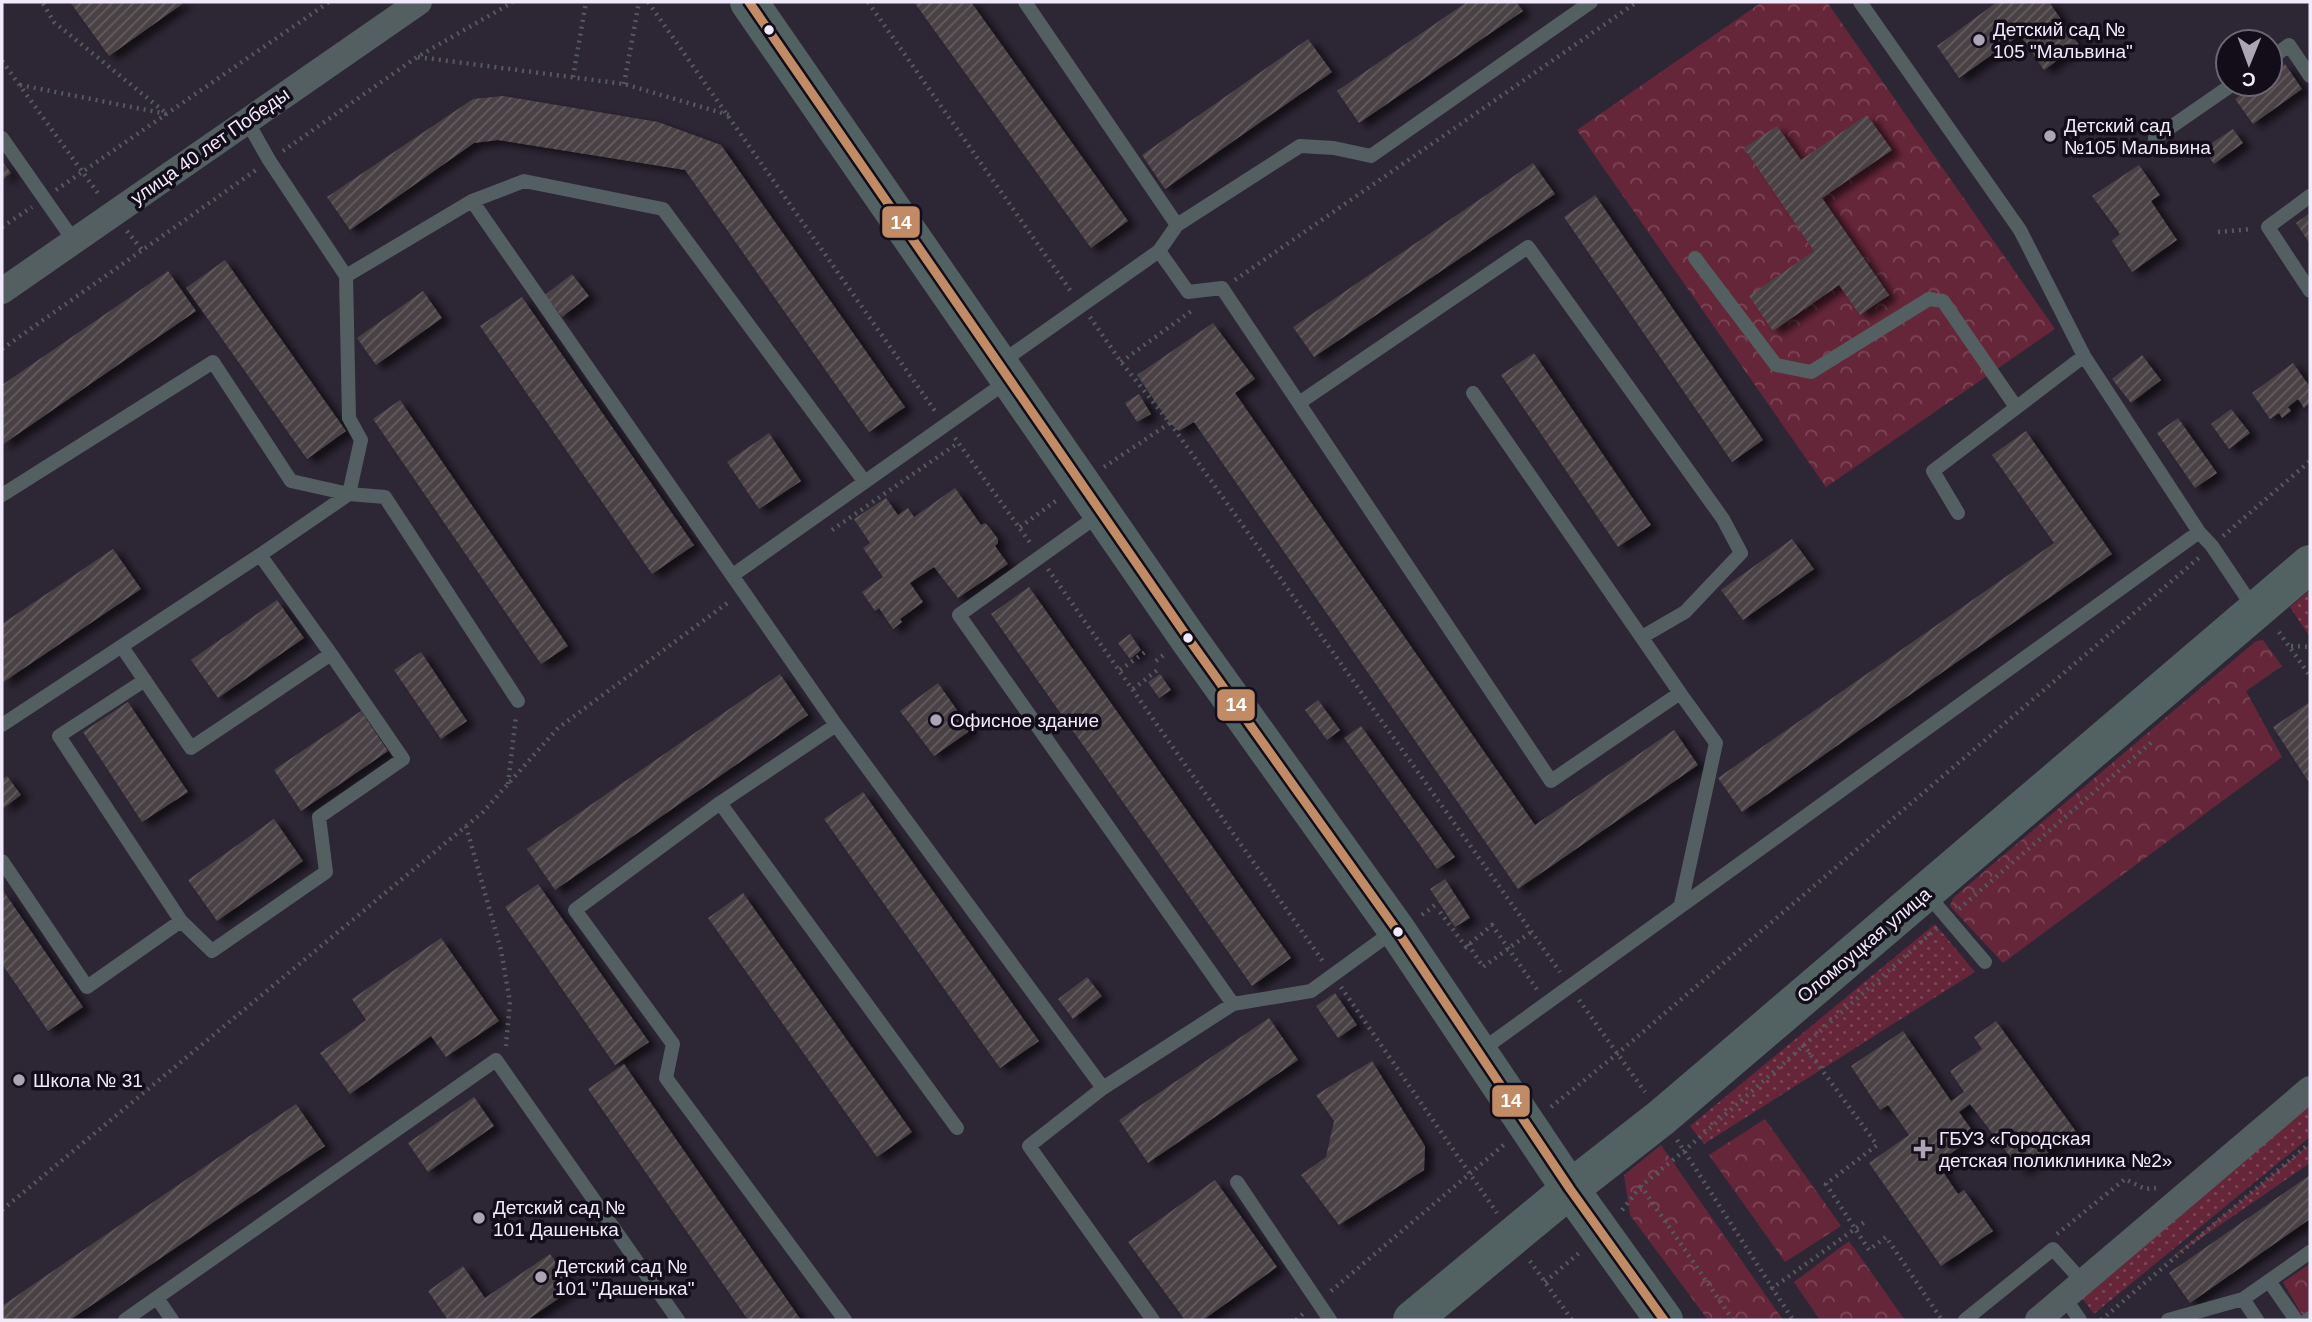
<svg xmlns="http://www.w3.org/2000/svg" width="2312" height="1322" viewBox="0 0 2312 1322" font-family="Helvetica,sans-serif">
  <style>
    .grass { fill: url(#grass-dots) }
    .forest { fill: url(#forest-crowns) }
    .building { fill: url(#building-hatch); filter: url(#shadow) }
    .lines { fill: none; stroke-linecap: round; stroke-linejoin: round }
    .path { stroke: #545a5e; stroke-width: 4.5; stroke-dasharray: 2 5; stroke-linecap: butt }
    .lane { stroke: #535f61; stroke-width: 14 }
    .street { stroke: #535f61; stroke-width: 26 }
    .secondary { stroke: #526262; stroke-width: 38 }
    .bus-1-casing { stroke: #120d19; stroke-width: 14 }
    .bus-1 { stroke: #c18c65; stroke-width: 9 }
    .bus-dot { fill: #f1e9fc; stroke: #120d19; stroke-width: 2.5 }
    .poi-dot { fill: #aca5b6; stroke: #120d19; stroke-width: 2.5 }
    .labels { text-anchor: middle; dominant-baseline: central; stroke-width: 7; stroke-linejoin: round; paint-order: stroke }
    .poi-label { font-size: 19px; fill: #f1e9fc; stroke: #120d19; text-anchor: start }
    .street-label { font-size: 19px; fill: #f1e9fc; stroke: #120d19 }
    .line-badge { stroke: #120d19; stroke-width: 2.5 }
    .badge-label { font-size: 19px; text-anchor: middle; font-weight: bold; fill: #fff }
  </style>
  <defs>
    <pattern id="grass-dots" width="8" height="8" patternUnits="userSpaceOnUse" patternTransform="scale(1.75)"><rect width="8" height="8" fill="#66263a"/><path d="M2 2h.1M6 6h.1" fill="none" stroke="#7c4657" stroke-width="1.8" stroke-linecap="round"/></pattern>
    <pattern id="forest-crowns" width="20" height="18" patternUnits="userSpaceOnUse" patternTransform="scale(1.75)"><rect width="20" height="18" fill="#66263a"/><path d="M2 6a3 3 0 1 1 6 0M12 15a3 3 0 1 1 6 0" fill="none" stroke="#7c4657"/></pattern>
    <pattern id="building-hatch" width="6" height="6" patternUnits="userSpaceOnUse" patternTransform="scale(1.75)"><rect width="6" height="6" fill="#4a4245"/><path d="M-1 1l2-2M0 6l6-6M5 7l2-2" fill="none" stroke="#655d61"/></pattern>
    <filter id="shadow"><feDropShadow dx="8" dy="4.5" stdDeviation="3.5" flood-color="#0009"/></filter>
  </defs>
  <rect width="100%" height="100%" fill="#2d2635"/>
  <path class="grass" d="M2310 590V637L2290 607Z
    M1935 924 1975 972 1704 1144 1690 1126Z
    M2310 1100V1137L2094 1314 2079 1294Z
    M2310 1144V1163L2165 1263Z"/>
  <path class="forest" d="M1762 2H1827L2055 329 1826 487 1577 130Z
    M2263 640 2282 666 2246 691 2282 757 2003 963 1950 906 1953 898 2256 641Z
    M1765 1119 1841 1226 1785 1262 1709 1155Z
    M1661 1145 1783 1320H1784H1708L1630 1215 1624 1175Z
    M1849 1241 1905 1320H1820L1794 1282Z
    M2310 1264V1310L2302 1315 2283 1282Z"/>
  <path class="building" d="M70 2H185L109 56Z
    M914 2H971L1128 221 1091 248Z
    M1467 2H1516L1523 11 1359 123 1337 91Z
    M1997 2H2049L2079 45 2044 70 2020 35 1959 78 1937 46Z
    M1308 39 1332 72 1165 189 1142 155Z
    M2285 64 2302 89 2253 124 2235 99 2257 84H2270V74Z
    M503 96 658 122 721 145 905 407 869 432 685 170 498 140 474 143 350 230 327 197 473 99Z
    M1867 115 1892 150 1822 198 1889 295 1860 315 1839 285 1773 331 1749 296 1814 251 1744 148 1777 126 1801 160Z
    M2233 129 2243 143 2214 164 2203 149Z
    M2 161 11 173 2 180Z
    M1533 163 1555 194 1314 357 1293 327Z
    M2139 165 2160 195 2151 201 2177 240 2132 272 2112 241 2120 234 2092 196Z
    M1595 195 1763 440 1732 462 1564 217Z
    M2310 213V244L2296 223Z
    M225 260 346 431 307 459 186 288Z
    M168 271 196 311 2 445V385Z
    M572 274 589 296 562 317 545 295Z
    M423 291 442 318 376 365 357 338Z
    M522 297 694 545 652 574 480 326Z
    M1213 323 1255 379 1235 393 1535 825 1674 730 1698 765 1518 889 1194 422 1179 431 1170 423 1137 375Z
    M1534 353 1651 525 1618 547 1501 375Z
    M2142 355 2161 380 2131 403 2112 379Z
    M2293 363 2310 387V403L2304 408 2298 399 2288 407 2291 411 2282 418 2279 413 2270 419 2252 393Z
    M1139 394 1151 414 1137 422 1125 403Z
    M400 400 568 646 541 664 373 419Z
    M2231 409 2250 433 2229 449 2211 424Z
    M2178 418 2217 473 2195 488 2157 433Z
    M2026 431 2112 554 1742 812 1718 778 2054 543 1992 455Z
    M769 433 801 481 759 509 727 462Z
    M955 488 981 525 985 523 989 527 998 539V543L995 546 1008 564 958 598 934 567 910 583 923 602 900 619 902 622 893 629 879 608 875 611 862 592 883 577 863 548 870 543 854 519 886 498 898 515 908 508 914 517Z
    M1792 539 1814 569 1743 620 1721 590Z
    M113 549 141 589 2 683V624Z
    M1029 587 1291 958 1252 986 991 614Z
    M277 600 304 638 218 698 191 660Z
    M1130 634 1141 650 1130 659 1118 643Z
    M421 652 467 721 441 739 394 670Z
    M780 674 808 715 555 890 527 849Z
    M1160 674 1171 690 1159 698 1148 682Z
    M938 683 971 730 934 756 900 711Z
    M1318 700 1340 730 1327 740 1305 710Z
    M128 702 188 792 142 822 83 732Z
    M2310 702V784L2273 727Z
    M361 711 388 751 301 811 274 770Z
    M1361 726 1455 857 1437 869 1344 738Z
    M7 776 21 795 2 809V779Z
    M863 792 1039 1041 1000 1068 824 819Z
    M274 819 303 861 217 921 188 880Z
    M1445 879 1470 918 1455 927 1430 889Z
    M538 884 649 1042 615 1065 505 907Z
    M2 889 83 1007 48 1031 2 964Z
    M743 893 912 1132 877 1157 708 918Z
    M441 938 499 1021 446 1057 431 1036 350 1094 320 1053 366 1020 352 999Z
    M1087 977 1102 996 1073 1019 1058 999Z
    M1335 993 1357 1025 1338 1038 1316 1006Z
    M1269 1018 1298 1060 1148 1163 1119 1120Z
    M1996 1021 2077 1133 2021 1171 1970 1104 1959 1112 1976 1136 1937 1163 1958 1194 1964 1190 1993 1231 1941 1266 1869 1163 1909 1135 1888 1105 1880 1110 1851 1066 1903 1031 1951 1101 1964 1092 1950 1071 1982 1049 1974 1037Z
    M1372 1061 1425 1146 1424 1170 1339 1225 1301 1175 1326 1157 1334 1121 1316 1095Z
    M624 1064 801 1320H748L588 1089Z
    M474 1097 494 1126 428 1172 408 1143Z
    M296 1104 325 1146 70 1320H2V1306Z
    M2310 1175V1219L2190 1303 2169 1273Z
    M1215 1180 1277 1267 1203 1320H1185L1128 1242Z
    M550 1254 574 1288 527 1320H448L428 1291 463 1266 485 1298Z"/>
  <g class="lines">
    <path class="path" d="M648 2 935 411
      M868 2 1072 293
      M418 57 624 84 729 115
      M2 61 100 196
      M573 77 586 2
      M624 84 639 2
      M20 85 167 114 54 22 42 2
      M283 151 417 57 513 2
      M56 190 329 2
      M2 227 32 207
      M127 231 142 250
      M2218 232 2252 229
      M1235 280 1637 2
      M1090 317 1121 362 1170 423 1560 972
      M2 349 256 170
      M1121 362 1194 309
      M955 438 1031 544
      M1104 467 1170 423
      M1020 527 1057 500
      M832 530 958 443
      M2223 536 2310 461
      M1048 569 1324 963
      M2279 632 2310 676
      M2291 646 2310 647
      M1156 661 1166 653
      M1120 670 1148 650
      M1133 689 1160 668
      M508 784 516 716
      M466 826 501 950 510 1002 506 1046
      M1959 909 2154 740
      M1440 912 1466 947 1492 925 1538 991
      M1422 915 1435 905
      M1468 944 1483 967 1531 932
      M1341 987 1497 1213
      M1579 1000 1645 1092
      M1803 1044 1877 1145 1826 1184 1869 1250 1886 1237 1942 1320
      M1551 1107 1617 1054 2201 556
      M1677 1140 1793 1320
      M2 1210 483 812 558 728 730 601
      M1622 1210 1641 1186
      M2057 1234 2125 1179 2145 1189 2156 1188
      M1530 1261 1572 1320
      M1545 1282 1579 1253
      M1771 1289 1866 1221
      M1331 1291 1506 1143
      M1296 1320 1305 1312
      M1733 1320 1641 1186 1684 1151 1937 928
      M2101 1320 2310 1143"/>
    <path class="lane" d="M1025 2 1177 225
      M1860 2 2020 230 2084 356 2199 532 2212 546 2255 610
      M2270 59 2289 45 2310 76
      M247 121 269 160 346 276 472 201 836 725 1103 1088
      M2 138 74 241
      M2155 138 2233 84
      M2310 196 2268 227 2310 291
      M472 201 524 181 663 209 864 481
      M1159 251 1188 292 1222 288 1551 781 1680 693 1716 743 1681 904
      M1695 258 1776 365 1811 372 1929 299 1943 301 2016 407
      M1000 363 1159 251 1177 225 1300 146 1334 148 1371 156 1591 2
      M1473 393 1680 693
      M1299 403 1528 247 1723 519 1741 553 1685 612 1642 637
      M2 495 213 362 291 481 349 494 361 440 349 418 346 276
      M1958 513 1933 471 2084 356
      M1100 514 959 615 1233 1004
      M260 555 331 654
      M733 575 1009 380
      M122 647 191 748 331 654 403 759 319 817 326 872 212 951 181 921
      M2 725 260 555 349 494 385 497 518 701
      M836 725 720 803 575 910 673 1044 666 1078 845 1320
      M720 803 957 1128
      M2 861 87 987 181 921 59 736 145 680
      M1927 894 1985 962
      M1479 1052 2199 532
      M1237 1182 1330 1320
      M2269 1281 2296 1320
      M2064 1297 2080 1320
      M157 1298 172 1320
      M2243 1299 2257 1320
      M125 1320 496 1060 678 1320
      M1153 1320 1029 1146 1103 1088 1233 1004 1311 991 1395 930
      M1965 1320 2053 1249 2082 1281
      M2168 1320 2243 1299 2310 1252
      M2307 1320 2310 1318"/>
    <path class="street" d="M2 291 419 2
      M2038 1320 2310 1089"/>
    <path class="secondary" d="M749 2 1188 638 1398 932 1570 1189 1664 1320
      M1412 1320 1570 1189 1662 1117 2310 564"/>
    <defs>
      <path id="bus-1" d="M749 2 1188 638 1398 932 1570 1189 1664 1320"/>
    </defs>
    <use href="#bus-1" class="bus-1-casing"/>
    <use href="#bus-1" class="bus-1"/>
  </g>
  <g class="bus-dot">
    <circle cx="769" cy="30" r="6"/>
    <circle cx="1188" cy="638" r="6"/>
    <circle cx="1398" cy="932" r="6"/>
  </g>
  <g class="poi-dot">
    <circle cx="1979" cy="40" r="7"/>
    <circle cx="2050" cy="136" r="7"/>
    <circle cx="936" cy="720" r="7"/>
    <circle cx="19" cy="1080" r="7"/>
    <path d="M1919.5 1138.5h7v7h7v7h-7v7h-7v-7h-7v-7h7z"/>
    <circle cx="479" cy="1218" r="7"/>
    <circle cx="541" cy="1277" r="7"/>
  </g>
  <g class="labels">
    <g class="poi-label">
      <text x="1993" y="29">Детский сад №<tspan x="1993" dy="22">105 "Мальвина"</tspan></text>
      <text x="2064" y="125">Детский сад<tspan x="2064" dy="22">№105 Мальвина</tspan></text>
      <text x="950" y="720">Офисное здание</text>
      <text x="33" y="1080">Школа № 31</text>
      <text x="1939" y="1138">ГБУЗ «Городская<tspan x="1939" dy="22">детская поликлиника №2»</tspan></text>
      <text x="493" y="1207">Детский сад №<tspan x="493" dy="22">101 Дашенька</tspan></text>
      <text x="555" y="1266">Детский сад №<tspan x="555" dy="22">101 "Дашенька"</tspan></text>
    </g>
    <g class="street-label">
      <text transform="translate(210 146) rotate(-35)">улица 40 лет Победы</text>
      <text transform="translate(1864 945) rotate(-40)">Оломоуцкая улица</text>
    </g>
  </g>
  <g class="line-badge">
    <rect x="881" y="205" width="40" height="34" rx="7" fill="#c18c65"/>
    <rect x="1216" y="688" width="40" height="34" rx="7" fill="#c18c65"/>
    <rect x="1491" y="1084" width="40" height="34" rx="7" fill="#c18c65"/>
  </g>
  <g class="badge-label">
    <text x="901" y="229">14</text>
    <text x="1236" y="711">14</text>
    <text x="1511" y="1107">14</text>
  </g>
  <rect width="2312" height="1322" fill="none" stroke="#f1e9fc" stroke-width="7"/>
  <g transform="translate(2249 63) rotate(181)"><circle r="33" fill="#120d19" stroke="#6b6574" stroke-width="2"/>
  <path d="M0-5L12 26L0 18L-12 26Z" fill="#aca5b6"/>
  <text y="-10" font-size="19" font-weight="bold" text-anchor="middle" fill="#f1e9fc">С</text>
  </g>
</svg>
